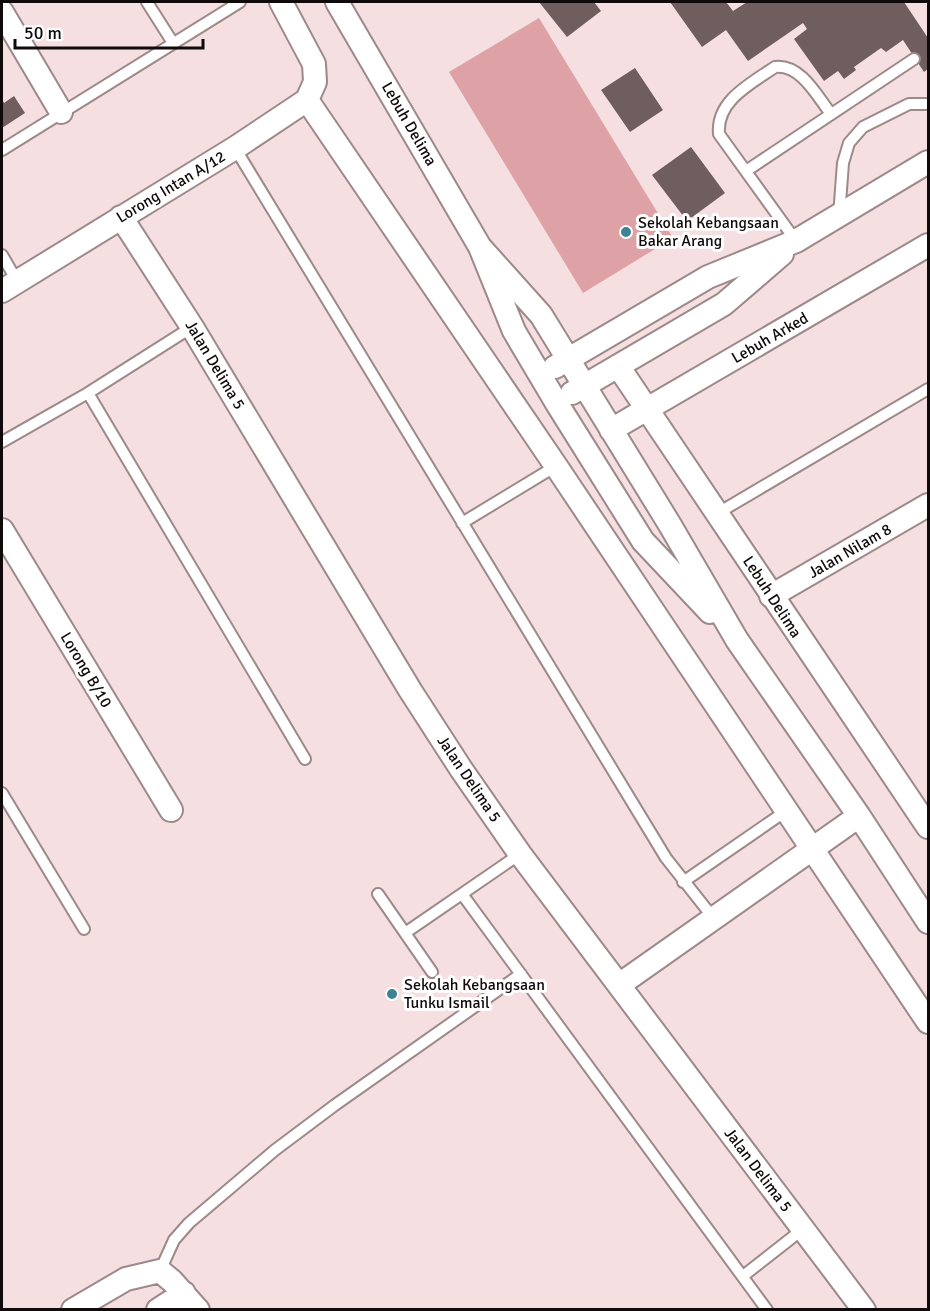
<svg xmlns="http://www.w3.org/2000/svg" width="930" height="1311" viewBox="0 0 930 1311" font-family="Signika,sans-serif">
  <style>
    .green { fill: #dea1a5 }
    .building { fill: #705d5e }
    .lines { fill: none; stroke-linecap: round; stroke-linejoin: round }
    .lane-casing { stroke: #9d8989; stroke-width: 14 }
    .street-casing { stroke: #9d8989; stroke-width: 26 }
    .lane { stroke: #fff; stroke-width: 10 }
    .street { stroke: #fff; stroke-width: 22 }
    .poi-dot { fill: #3e8391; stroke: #fff; stroke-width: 2 }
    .labels { text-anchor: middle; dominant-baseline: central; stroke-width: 6; stroke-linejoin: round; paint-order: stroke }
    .street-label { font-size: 16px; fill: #100a0a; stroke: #fff }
    .poi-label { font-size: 16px; fill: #100a0a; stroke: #fff; text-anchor: start }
  </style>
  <rect width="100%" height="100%" fill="#f5dfe0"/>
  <path class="green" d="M539 18 673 238 583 293 449 72Z"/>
  <path class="building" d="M539 2H594L601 11 567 37Z
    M670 2H726L733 11 747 2H904L928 38V69L924 72 903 40 886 52 881 48 854 67 856 70 844 79 838 71 824 81 794 39 807 29 803 23 748 61 726 30 702 47Z
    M635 68 663 110 630 132 601 90Z
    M14 96 25 113 2 128V99L4 103Z
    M691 147 725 193 687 221 652 175Z"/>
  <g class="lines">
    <defs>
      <path id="lane" d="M147 2 173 43
        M235 148 666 858 715 920
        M2 150 240 2
        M746 171 914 59
        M839 216 843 163 849 143 863 127 909 104H928
        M796 241 719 134C716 101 750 84 775 67 801 64 817 96 831 114
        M2 255 17 281
        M88 393 305 759
        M2 442 88 393 192 327
        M718 513 928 389
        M462 523 556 466
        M2 793 84 929
        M683 882 786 811
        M378 894 432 972
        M462 894 767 1310
        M405 933 520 854
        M160 1271 174 1240 189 1223 275 1150 335 1105 521 974
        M743 1276 803 1229"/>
      <path id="street" d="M337 2 480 247 514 331 556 402 643 541 710 612
        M2 12 61 112
        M307 100 556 466 928 1022
        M121 217 192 327 410 690 461 769 520 854 864 1310
        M480 247 541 315 670 525 737 640 859 816 928 922
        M2 291 235 148 307 100 315 82 314 64 281 2
        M618 366 928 827
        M555 367 708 277 796 241 928 162
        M572 393 724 304 782 254
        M611 430 928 245
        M2 530 171 810
        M771 596 928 505
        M619 985 859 816
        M73 1310 126 1279 160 1271 172 1281 198 1310
        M158 1310 184 1293"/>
    </defs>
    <use href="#lane" class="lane-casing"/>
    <use href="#street" class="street-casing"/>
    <use href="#lane" class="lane"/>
    <use href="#street" class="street"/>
  </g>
  <g class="poi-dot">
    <circle cx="626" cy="232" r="6"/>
    <circle cx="392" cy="994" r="6"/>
  </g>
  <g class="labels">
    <g class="street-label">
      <text transform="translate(409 124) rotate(60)">Lebuh Delima</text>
      <text transform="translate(171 187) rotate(-31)">Lorong Intan A/12</text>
      <text transform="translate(770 338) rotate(-30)">Lebuh Arked</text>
      <text transform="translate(215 365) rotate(59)">Jalan Delima 5</text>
      <text transform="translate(850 551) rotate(-30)">Jalan Nilam 8</text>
      <text transform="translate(772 597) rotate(57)">Lebuh Delima</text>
      <text transform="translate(86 670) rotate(59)">Lorong B/10</text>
      <text transform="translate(469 779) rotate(56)">Jalan Delima 5</text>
      <text transform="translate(758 1170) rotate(53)">Jalan Delima 5</text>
    </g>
    <g class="poi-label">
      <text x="638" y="223">Sekolah Kebangsaan<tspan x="638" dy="18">Bakar Arang</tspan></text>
      <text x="404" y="985">Sekolah Kebangsaan<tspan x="404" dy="18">Tunku Ismail</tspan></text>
    </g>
  </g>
  <rect width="930" height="1311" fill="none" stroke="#100a0a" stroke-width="6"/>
  <path d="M15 39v9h188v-9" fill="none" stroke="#100a0a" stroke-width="3"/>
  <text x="24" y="39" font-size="18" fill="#100a0a" stroke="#ffffff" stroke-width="4.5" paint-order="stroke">50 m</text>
</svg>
